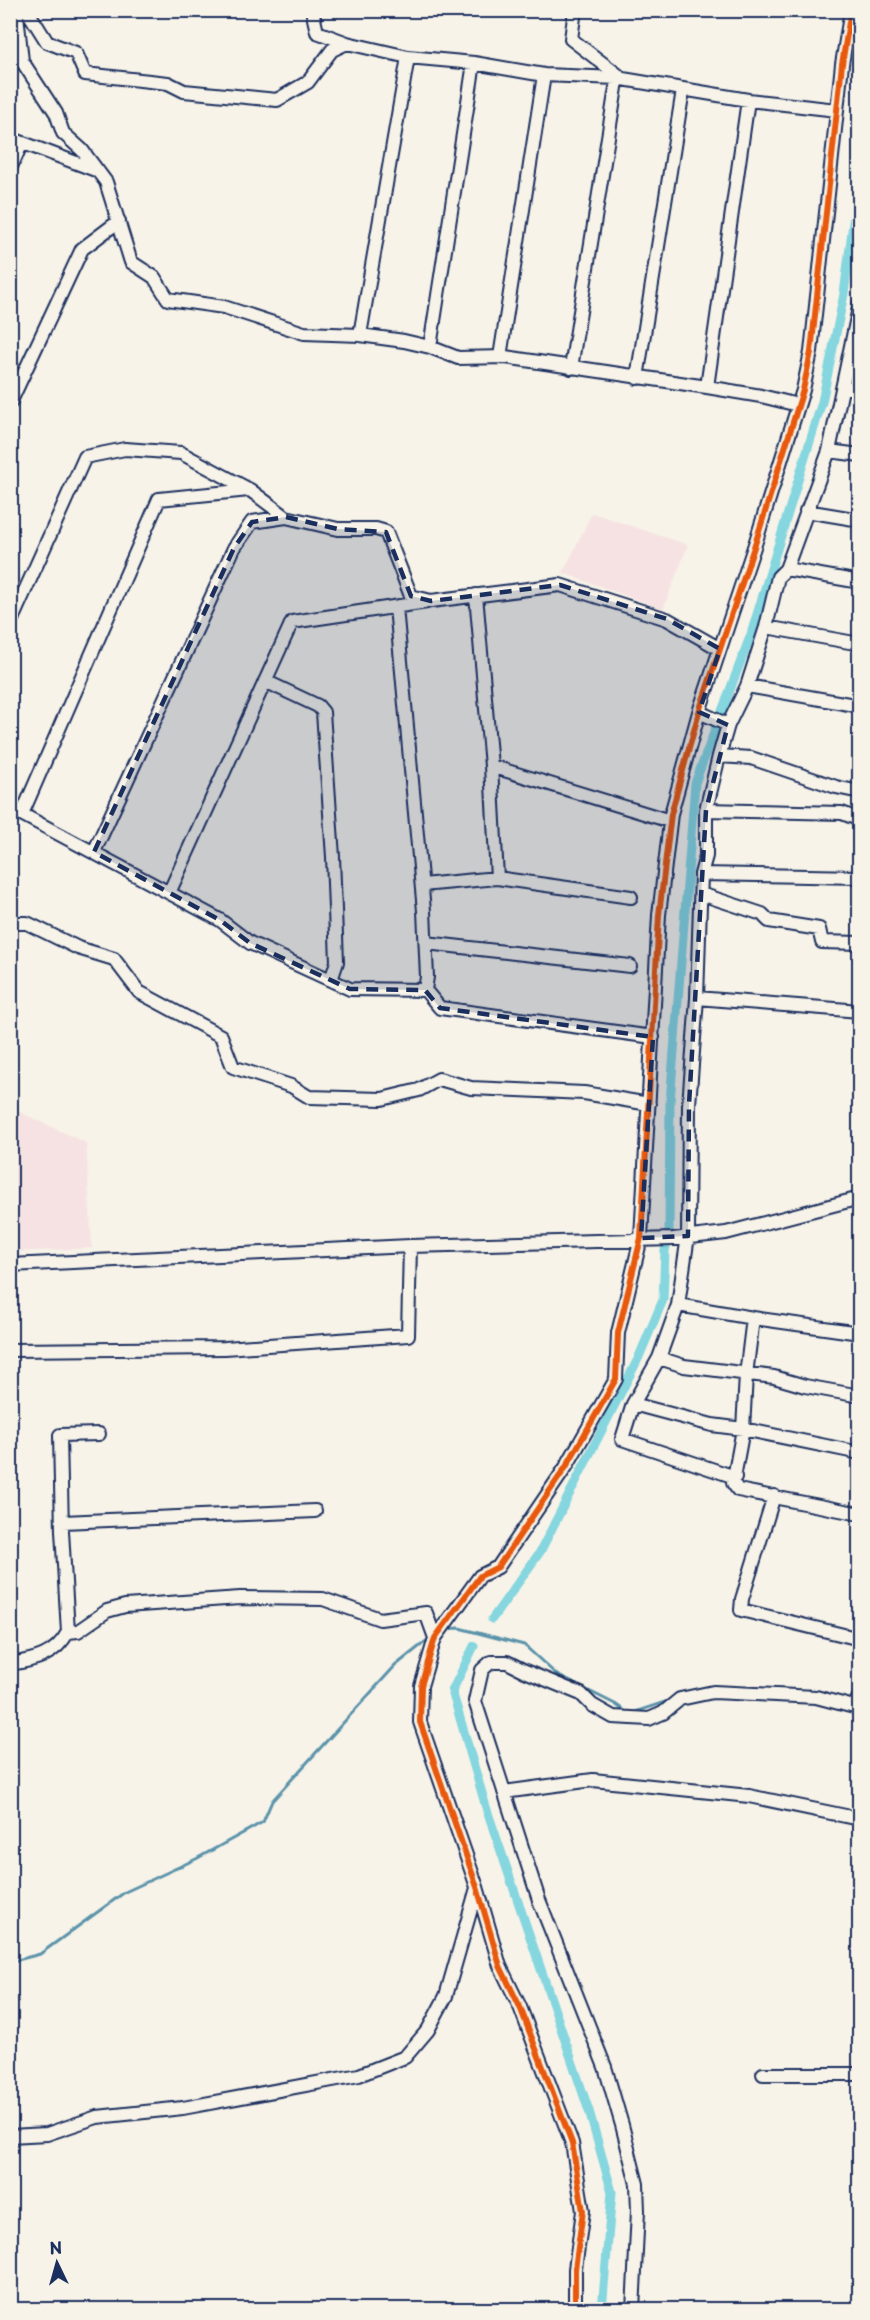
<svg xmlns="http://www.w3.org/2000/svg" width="870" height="2320" viewBox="0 0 870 2320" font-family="'Playpen Sans',sans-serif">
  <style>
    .built { fill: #f6e2e2 }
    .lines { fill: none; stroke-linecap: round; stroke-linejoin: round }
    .stream { stroke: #5b93ab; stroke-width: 3 }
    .canal { stroke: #85d6df; stroke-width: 9 }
    .minor-casing { stroke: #1b2f5e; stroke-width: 16 }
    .minor { stroke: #f7f3e8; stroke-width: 12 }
    .cycleway-casing { stroke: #f7f3e8; stroke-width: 10 }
    .cycleway { stroke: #e8590c; stroke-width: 6 }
    .marked { fill: #1b2f5e; fill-opacity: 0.2; stroke: #1b2f5e; stroke-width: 4.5; stroke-dasharray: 12 8; stroke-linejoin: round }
  </style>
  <rect width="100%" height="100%" fill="#f7f3e8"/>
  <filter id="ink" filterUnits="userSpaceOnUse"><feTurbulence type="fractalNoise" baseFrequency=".0167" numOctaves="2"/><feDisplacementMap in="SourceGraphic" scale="12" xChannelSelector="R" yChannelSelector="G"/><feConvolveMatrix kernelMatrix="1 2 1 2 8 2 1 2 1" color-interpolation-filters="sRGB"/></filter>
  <g filter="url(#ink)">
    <path class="built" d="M592 513 688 545 663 609 563 573Z
      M11 1108 86 1143 92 1248 11 1252Z"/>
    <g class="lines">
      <path class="stream" d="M446 1629 459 1628 524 1645 557 1675 615 1704 629 1714 671 1700
        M10 1962 40 1954 125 1892 196 1859 263 1822 272 1801 395 1666 430 1638"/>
      <path class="canal" d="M492 1619 540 1552 638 1359 663 1300 665 1251 669 1232 670 1102 695 783 751 634 822 402 844 294 860 168
        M474 1646 452 1691 486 1807 589 2111 612 2192 602 2310"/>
      <defs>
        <path id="minor" d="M20 10 17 15 22 61
          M27 10 47 42 76 53 85 74 168 83 184 91 277 100 308 82 332 50 347 43 408 57 474 63 544 75 617 78 748 100 837 110
          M312 10 317 32 347 43
          M10 57 22 61 56 113 63 133 82 150 106 182 131 262 154 277 168 299 224 307 304 333 360 335 404 341 430 347 458 358 505 357 707 387 761 396 798 405
          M10 138 98 171
          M10 169 22 143
          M360 335 408 57
          M430 347 474 63
          M500 357 544 75
          M571 368 618 75 571 39 575 10
          M637 378 683 90
          M843 386 860 390
          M707 387 748 100
          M10 403 82 249 119 221
          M829 451 860 455
          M806 511 860 520
          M786 569 860 582
          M476 595 491 766
          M396 607 424 911 427 977 425 990
          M10 624 85 457 125 449 181 453 250 490 286 517 338 529H376L386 532 411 596 431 601 560 585 667 619 720 649
          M766 627 860 644
          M265 681 318 706 323 712 333 857 337 962 331 980
          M747 686 860 706
          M699 712 728 725
          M719 756 751 758 836 787 860 792
          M10 808 220 920 250 943 350 989 425 990 440 1008 653 1037
          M706 810 842 813 860 820
          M22 814 159 499 249 490
          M94 852 234 548 252 522 286 517
          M701 874 860 877
          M497 878 631 897
          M422 885 497 878 491 766 670 821
          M169 893 292 622 427 602
          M701 894 762 914 769 921 819 929 822 942 860 943
          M10 923H27L78 948 114 959 139 992 221 1036 233 1067 291 1086 309 1097 382 1099 419 1090 439 1079 471 1088 584 1093 649 1104
          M426 943 630 966
          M697 998 860 1011
          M10 1265 410 1246 673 1239 726 1233 860 1198
          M678 1305 753 1318
          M860 1333 753 1318 746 1375 743 1429 733 1483 738 1490 860 1514
          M10 1350 225 1348 408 1335 410 1246
          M659 1358 684 1366 774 1377 805 1386 860 1396
          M633 1404 712 1425 743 1429 860 1453
          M735 1477 622 1439 633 1404 659 1358 678 1305 688 1236 689 1105 697 998 701 874 706 856V810L719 756 728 725 747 686 766 627 778 577 786 569 829 451 860 303
          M774 1496 742 1599 741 1610 860 1639
          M63 1522 315 1511
          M68 1632 78 1631 107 1611 125 1606 240 1598 323 1599 380 1619 426 1613 435 1638
          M10 1664C35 1660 55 1656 68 1632L62 1531 60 1435 99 1434
          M504 1792 593 1780 749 1796 860 1819
          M763 2074H860
          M10 2136 47 2134 97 2117 183 2108 359 2075 405 2057 428 2030 446 1996 477 1888
          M575 2310V2269L583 2211 572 2143 520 2007 500 1966 477 1887 420 1722 421 1686 435 1638 480 1576 498 1567 566 1467 616 1379 618 1333 641 1238 659 915 671 814 699 712 756 541 803 390 811 352 842 64 851 10
          M633 2310 638 2211 637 2184 622 2125 605 2067 539 1900 475 1701 482 1670 491 1662H507L525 1671 581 1694 592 1705 613 1717 649 1719 663 1713 680 1699 713 1692 816 1697 854 1707 860 1695"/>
      </defs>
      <use href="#minor" class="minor-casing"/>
      <use href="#minor" class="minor"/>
      <defs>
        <path id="cycleway" d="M575 2310V2269L583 2211 572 2143 520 2007 500 1966 477 1887 420 1722 421 1686 435 1638 480 1576 498 1567 566 1467 616 1379 618 1333 641 1238 659 915 671 814 699 712 756 541 803 390 811 352 842 64 851 10"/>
      </defs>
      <use href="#cycleway" class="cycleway-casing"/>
      <use href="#cycleway" class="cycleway"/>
    </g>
  </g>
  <path class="marked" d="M286 517 338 529 386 532 411 596 431 601 560 585 667 619 720 649 699 712 728 725 706 810 689 1105 688 1236 641 1238 653 1037 440 1008 425 990 350 989 250 943 220 920 94 852 234 548 252 522Z"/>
  <rect width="870" height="2320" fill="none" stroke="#f7f3e8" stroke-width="36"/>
  <rect x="18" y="18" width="834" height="2284" fill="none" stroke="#1b2f5e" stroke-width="2" filter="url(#ink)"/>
  <g transform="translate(57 2263) rotate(355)" stroke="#f7f3e8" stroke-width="4.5" paint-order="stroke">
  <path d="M0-4.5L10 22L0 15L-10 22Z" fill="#1b2f5e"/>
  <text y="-9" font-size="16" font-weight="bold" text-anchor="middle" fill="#1b2f5e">N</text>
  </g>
</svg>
